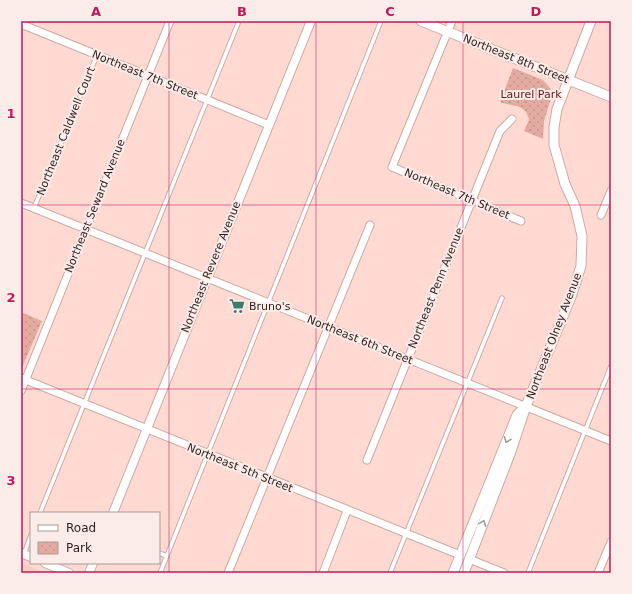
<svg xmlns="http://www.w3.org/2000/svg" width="632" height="594" viewBox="0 0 632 594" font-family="'DejaVu Sans',sans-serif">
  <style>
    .built { fill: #f9cbc4 }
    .park { fill: url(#park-dots) }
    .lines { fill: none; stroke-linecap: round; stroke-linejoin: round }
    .service-casing { stroke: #cfaaa4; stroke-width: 5.5 }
    .minor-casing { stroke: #cfaaa4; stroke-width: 9 }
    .tertiary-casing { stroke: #cfaaa4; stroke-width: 10 }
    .secondary-casing { stroke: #cfaaa4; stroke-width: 11 }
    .service { stroke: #fff; stroke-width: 3.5 }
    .minor { stroke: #fff; stroke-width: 7 }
    .tertiary { stroke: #fff; stroke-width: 8 }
    .secondary { stroke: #fff; stroke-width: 9 }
    .oneway { stroke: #a09a99 }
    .grid { fill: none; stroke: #c2185b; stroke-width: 1; stroke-opacity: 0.55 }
    .labels { text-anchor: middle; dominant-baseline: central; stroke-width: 4; stroke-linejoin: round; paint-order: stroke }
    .street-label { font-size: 11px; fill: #2d1f1d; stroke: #fcece9 }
    .park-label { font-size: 11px; fill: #661510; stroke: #fcece9 }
    .poi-label { font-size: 11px; fill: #2d1f1d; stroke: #fcece9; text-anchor: start }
    .neatline { fill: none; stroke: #c2185b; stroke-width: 1.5 }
    .grid-label { font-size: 13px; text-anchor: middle; font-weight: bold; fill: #c2185b }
  </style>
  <defs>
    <pattern id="park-dots" width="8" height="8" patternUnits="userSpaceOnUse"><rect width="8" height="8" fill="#e2aaa1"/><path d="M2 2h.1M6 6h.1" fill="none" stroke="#c2928a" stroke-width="1.8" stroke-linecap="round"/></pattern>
  </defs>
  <rect width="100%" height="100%" fill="#ffd9d2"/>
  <path class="built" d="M21 563 46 573H21Z"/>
  <path class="park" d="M513 68 543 80 550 88 551 98 544 121 543 139 524 131 529 120C526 103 512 107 500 102Z
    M21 312 42 321 21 370Z"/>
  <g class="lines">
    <defs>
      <path id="service" d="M34 208 97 55
        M40 513 239 21
        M159 553 167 556
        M24 554 31 535
        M160 573 381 21
        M390 573 502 298
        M528 573 611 366"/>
      <path id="minor" d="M452 21 392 167 521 221
        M21 24 269 125
        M21 203 611 441
        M601 215 611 191
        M21 378 460 555
        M21 391 170 21
        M367 460 500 131 512 119
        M469 559 504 573
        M228 573 370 225
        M323 573 347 511
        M598 573 611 542"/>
      <path id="tertiary" d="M113 513 311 21
        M21 553 31 557
        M45 563 69 573
        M89 573 93 563"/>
      <path id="secondary" d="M421 21 611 97
        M453 573 517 415 526 406
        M464 573 510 454 526 406 571 297 581 266 582 236 575 206 565 184 554 145V127L557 109 591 21"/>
    </defs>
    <use href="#service" class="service-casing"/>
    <use href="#minor" class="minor-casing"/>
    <use href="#tertiary" class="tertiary-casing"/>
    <use href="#secondary" class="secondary-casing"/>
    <use href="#service" class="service"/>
    <use href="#minor" class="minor"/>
    <use href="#tertiary" class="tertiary"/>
    <use href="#secondary" class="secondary"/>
  </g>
  <defs><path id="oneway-chevron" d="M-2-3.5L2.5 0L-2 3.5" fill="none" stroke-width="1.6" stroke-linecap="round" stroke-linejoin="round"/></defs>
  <g class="oneway">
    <use href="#oneway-chevron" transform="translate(507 440) rotate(111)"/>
    <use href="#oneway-chevron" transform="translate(483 523) rotate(-69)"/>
  </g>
  <path class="grid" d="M169 21V573M316 21V573M463 21V573M21 205H611M21 389H611"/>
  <defs>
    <symbol id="supermarket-bare" viewBox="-9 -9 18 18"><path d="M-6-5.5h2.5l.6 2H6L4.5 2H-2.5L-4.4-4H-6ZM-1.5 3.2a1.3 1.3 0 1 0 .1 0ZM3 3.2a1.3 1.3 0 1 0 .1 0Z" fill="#397d6f" stroke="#fcece9" stroke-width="2.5" paint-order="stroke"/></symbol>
  </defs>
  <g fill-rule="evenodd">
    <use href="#supermarket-bare" x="226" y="295" width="22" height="22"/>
  </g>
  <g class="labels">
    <g class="street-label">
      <text transform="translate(516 59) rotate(22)">Northeast 8th Street</text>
      <text transform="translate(145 75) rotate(22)">Northeast 7th Street</text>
      <text transform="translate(66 131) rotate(-68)">Northeast Caldwell Court</text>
      <text transform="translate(457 194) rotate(23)">Northeast 7th Street</text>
      <text transform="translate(95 206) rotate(-68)">Northeast Seward Avenue</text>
      <text transform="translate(211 267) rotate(-68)">Northeast Revere Avenue</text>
      <text transform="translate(436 288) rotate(-68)">Northeast Penn Avenue</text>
      <text transform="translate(554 336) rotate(-69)">Northeast Olney Avenue</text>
      <text transform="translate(360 340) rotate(22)">Northeast 6th Street</text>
      <text transform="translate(240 468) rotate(22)">Northeast 5th Street</text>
    </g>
    <g class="park-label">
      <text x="531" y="94">Laurel Park</text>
    </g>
    <g class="poi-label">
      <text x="249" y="306">Bruno's</text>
    </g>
  </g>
  <rect width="632" height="594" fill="none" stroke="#fcece9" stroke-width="44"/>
  <rect x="30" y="512" width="130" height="52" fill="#fcece9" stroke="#a99a97"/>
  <rect x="38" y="525" width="20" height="6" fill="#ffffff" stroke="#a99a97"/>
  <text x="66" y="532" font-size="12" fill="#2d1f1d">Road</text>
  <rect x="38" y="542" width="20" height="12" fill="url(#park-dots)" stroke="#a99a97"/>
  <text x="66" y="552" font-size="12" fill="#2d1f1d">Park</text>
  <rect x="22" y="22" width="588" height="550" class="neatline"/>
  <g class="grid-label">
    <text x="96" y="16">A</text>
    <text x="242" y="16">B</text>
    <text x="390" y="16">C</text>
    <text x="536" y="16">D</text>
    <text x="11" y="118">1</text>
    <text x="11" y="302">2</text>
    <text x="11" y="485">3</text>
  </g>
</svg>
